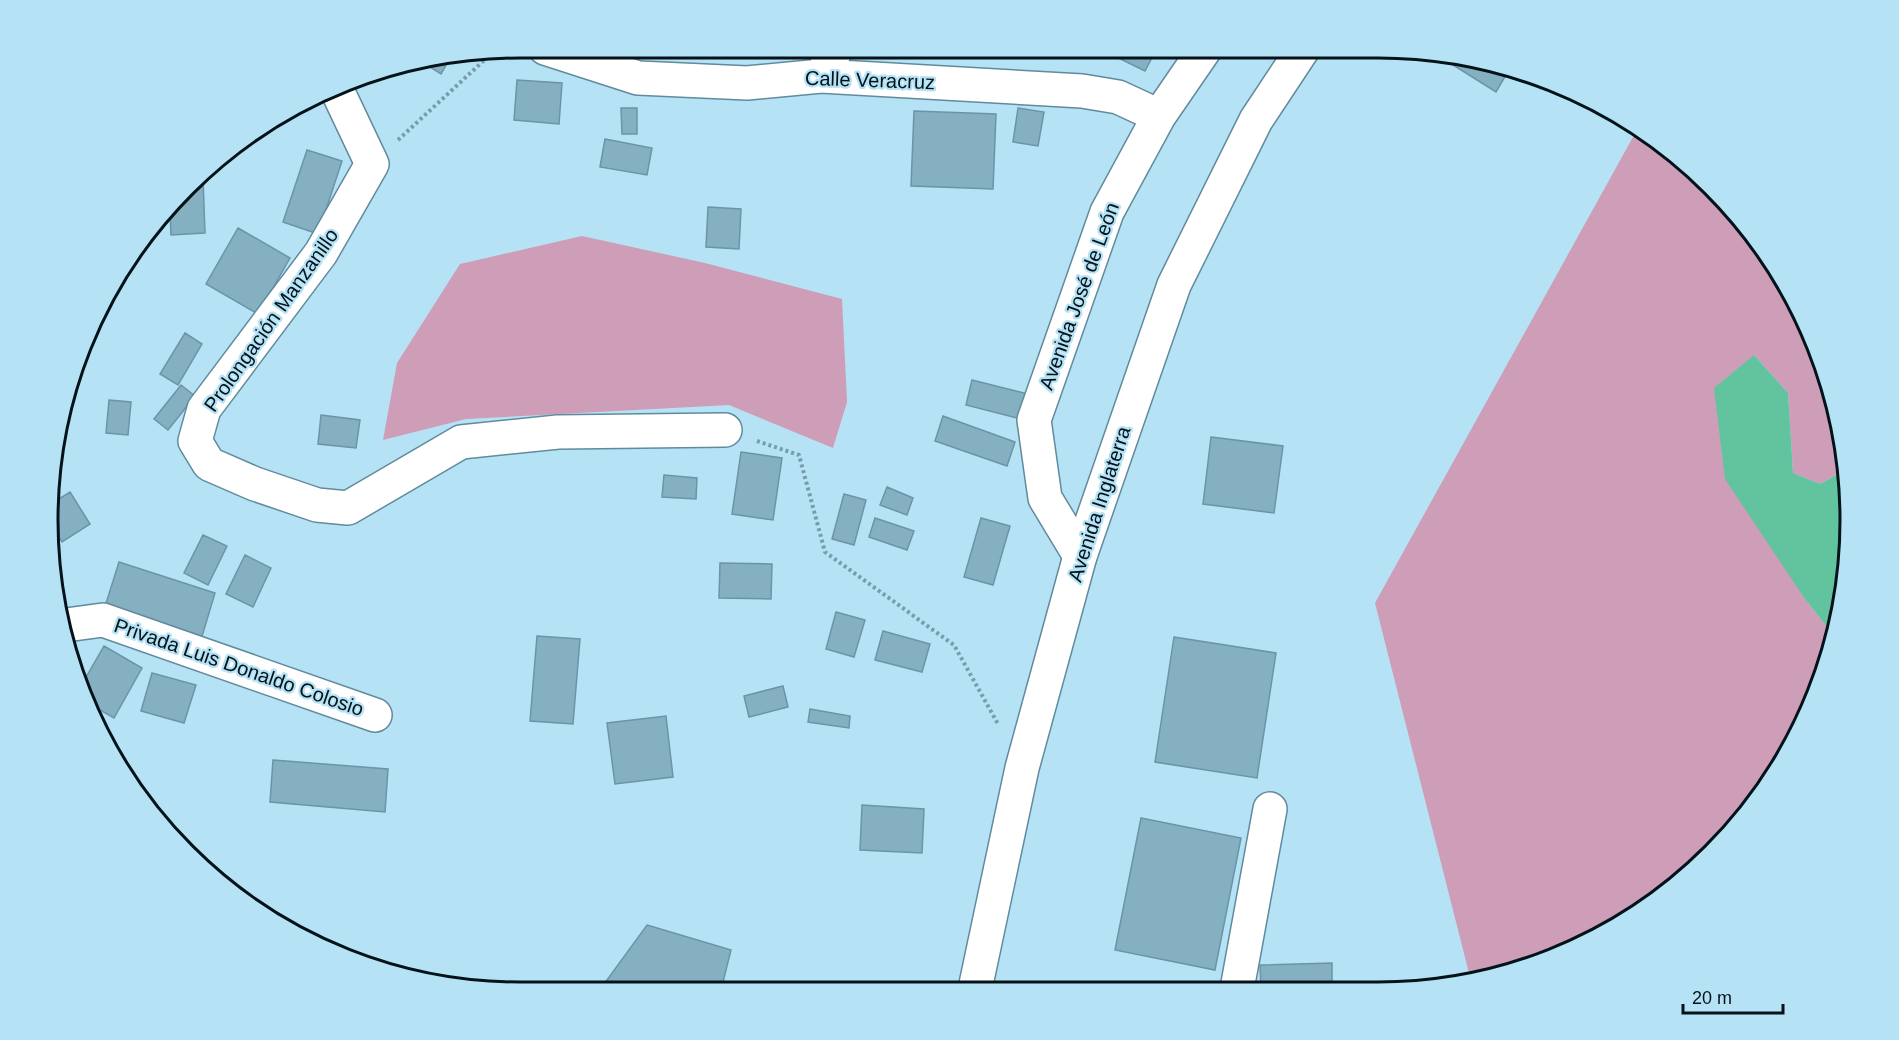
<svg xmlns="http://www.w3.org/2000/svg" width="1899" height="1040" viewBox="0 0 1899 1040" font-family="Helvetica,sans-serif">
  <style>
    .green { fill: #ce9db7 }
    .water { fill: #62c49e }
    .building { fill: #84b0c2; stroke: #6b95a7; stroke-width: 1.5 }
    .lines { fill: none; stroke-linecap: round; stroke-linejoin: round }
    .street-casing { stroke: #618b9c; stroke-width: 36 }
    .secondary-casing { stroke: #618b9c; stroke-width: 36 }
    .path { stroke: #799cab; stroke-width: 4; stroke-dasharray: 3 3; stroke-linecap: butt }
    .street { stroke: #fff; stroke-width: 33 }
    .secondary { stroke: #fff; stroke-width: 33 }
    .labels { text-anchor: middle; dominant-baseline: central; stroke-width: 4.5; stroke-linejoin: round; paint-order: stroke }
    .street-label { font-size: 20px; fill: #04131a; stroke: #b5e2f5 }
    .rim { fill: none; stroke: #04131a; stroke-width: 3 }
  </style>
  <rect width="100%" height="100%" fill="#b5e2f5"/>
  <path class="green" d="M1638 128 1690 165 1753 232 1802 311 1835 398 1847 469 1820 484 1793 473 1788 393 1754 355 1805 599 1834 636 1826 671 1788 756 1713 854 1641 913 1531 967 1471 981 1375 603Z
    M582 236 705 263 842 299 847 402 833 448 729 405 466 419 383 440 397 363 460 264Z"/>
  <path class="water" d="M1754 355 1788 393 1793 473 1820 484 1847 469C1856 524 1847 582 1834 636L1805 599 1725 479 1714 388Z"/>
  <path class="building" d="M901 48H945L944 53Z
    M961 48 1010 49V58L961 57Z
    M1100 49H1154L1156 50 1145 71Z
    M1434 53 1501 64 1510 68 1496 92Z
    M449 60 441 74 425 64Z
    M517 80 562 83 559 124 514 120Z
    M621 108H637V134H622Z
    M1018 108 1044 112 1038 146 1013 142Z
    M914 111 996 114 993 189 911 186Z
    M605 139 652 148 647 175 600 167Z
    M307 150 342 161 318 234 283 222Z
    M203 178 205 233 171 235 170 213Z
    M708 207 741 209 739 249 706 247Z
    M238 228 290 258 258 314 206 284Z
    M185 333 202 344 178 385 160 374Z
    M972 380 1032 395 1025 420 966 405Z
    M181 385 195 396 168 430 154 419Z
    M109 400 131 402 128 435 106 433Z
    M321 415 360 420 356 448 318 444Z
    M943 416 1015 442 1007 466 935 441Z
    M1211 437 1283 446 1274 513 1203 504Z
    M741 452 782 458 773 520 732 514Z
    M664 475 697 478 696 499 662 497Z
    M887 487 913 498 907 515 880 505Z
    M70 492 90 524 62 542 52 525 54 502Z
    M844 494 866 500 854 545 832 539Z
    M875 518 914 531 907 550 869 537Z
    M981 518 1010 526 993 585 964 577Z
    M203 535 227 546 208 585 184 573Z
    M245 555 271 568 253 607 226 594Z
    M119 562 215 593 200 643 103 613Z
    M720 563 772 564 771 599 719 598Z
    M836 612 865 620 854 657 826 649Z
    M883 631 930 644 922 672 875 660Z
    M537 636 580 639 573 724 530 721Z
    M1174 637 1276 653 1257 778 1155 762Z
    M104 646 142 668 114 718 84 701 81 686Z
    M152 673 196 685 184 723 141 711Z
    M783 686 788 707 749 717 744 696Z
    M810 709 850 716 849 728 808 722Z
    M666 716 673 777 615 784 607 723Z
    M273 760 388 769 385 812 270 802Z
    M862 805 924 809 922 853 860 850Z
    M1141 818 1241 838 1215 970 1115 950Z
    M647 925 731 950 721 990 599 991Z
    M1332 963V988L1261 989 1260 965Z"/>
  <g class="lines">
    <defs>
      <path id="street" d="M545 48 638 78 747 83 821 76 1082 91 1118 97 1159 116
        M821 76 837 48
        M337 90 372 164 321 253 204 409 195 441 209 464 255 484 317 505 348 508 461 442 558 432 725 430
        M1080 556 1045 498 1034 420 1107 212 1159 116 1205 49
        M66 625 103 620 375 715
        M1237 989 1270 809"/>
      <path id="secondary" d="M975 989 1022 768 1080 556 1174 285 1256 120 1303 49"/>
    </defs>
    <use href="#street" class="street-casing"/>
    <use href="#secondary" class="secondary-casing"/>
    <path class="path" d="M398 140 492 53
      M757 441 799 455 825 552 954 645 998 724"/>
    <use href="#street" class="street"/>
    <use href="#secondary" class="secondary"/>
  </g>
  <g class="labels">
    <g class="street-label">
      <text transform="translate(870 80) rotate(2)">Calle Veracruz</text>
      <text transform="translate(1079 296) rotate(-70)">Avenida José de León</text>
      <text transform="translate(271 320) rotate(-55)">Prolongación Manzanillo</text>
      <text transform="translate(1099 504) rotate(-72)">Avenida Inglaterra</text>
      <text transform="translate(239 667) rotate(19)">Privada Luis Donaldo Colosio</text>
    </g>
  </g>
  <path d="M0 0H1899V1040H0ZM520 58H1378A462 462 0 0 1 1840 520V520A462 462 0 0 1 1378 982H520A462 462 0 0 1 58 520V520A462 462 0 0 1 520 58Z" fill="#b5e2f5" fill-rule="evenodd"/>
  <path class="rim" d="M520 58H1378A462 462 0 0 1 1840 520V520A462 462 0 0 1 1378 982H520A462 462 0 0 1 58 520V520A462 462 0 0 1 520 58Z"/>
  <path d="M1683 1004v9h100v-9" fill="none" stroke="#04131a" stroke-width="3"/>
  <text x="1692" y="1004" font-size="18" fill="#04131a" stroke="#b5e2f5" stroke-width="4.5" paint-order="stroke">20 m</text>
</svg>
